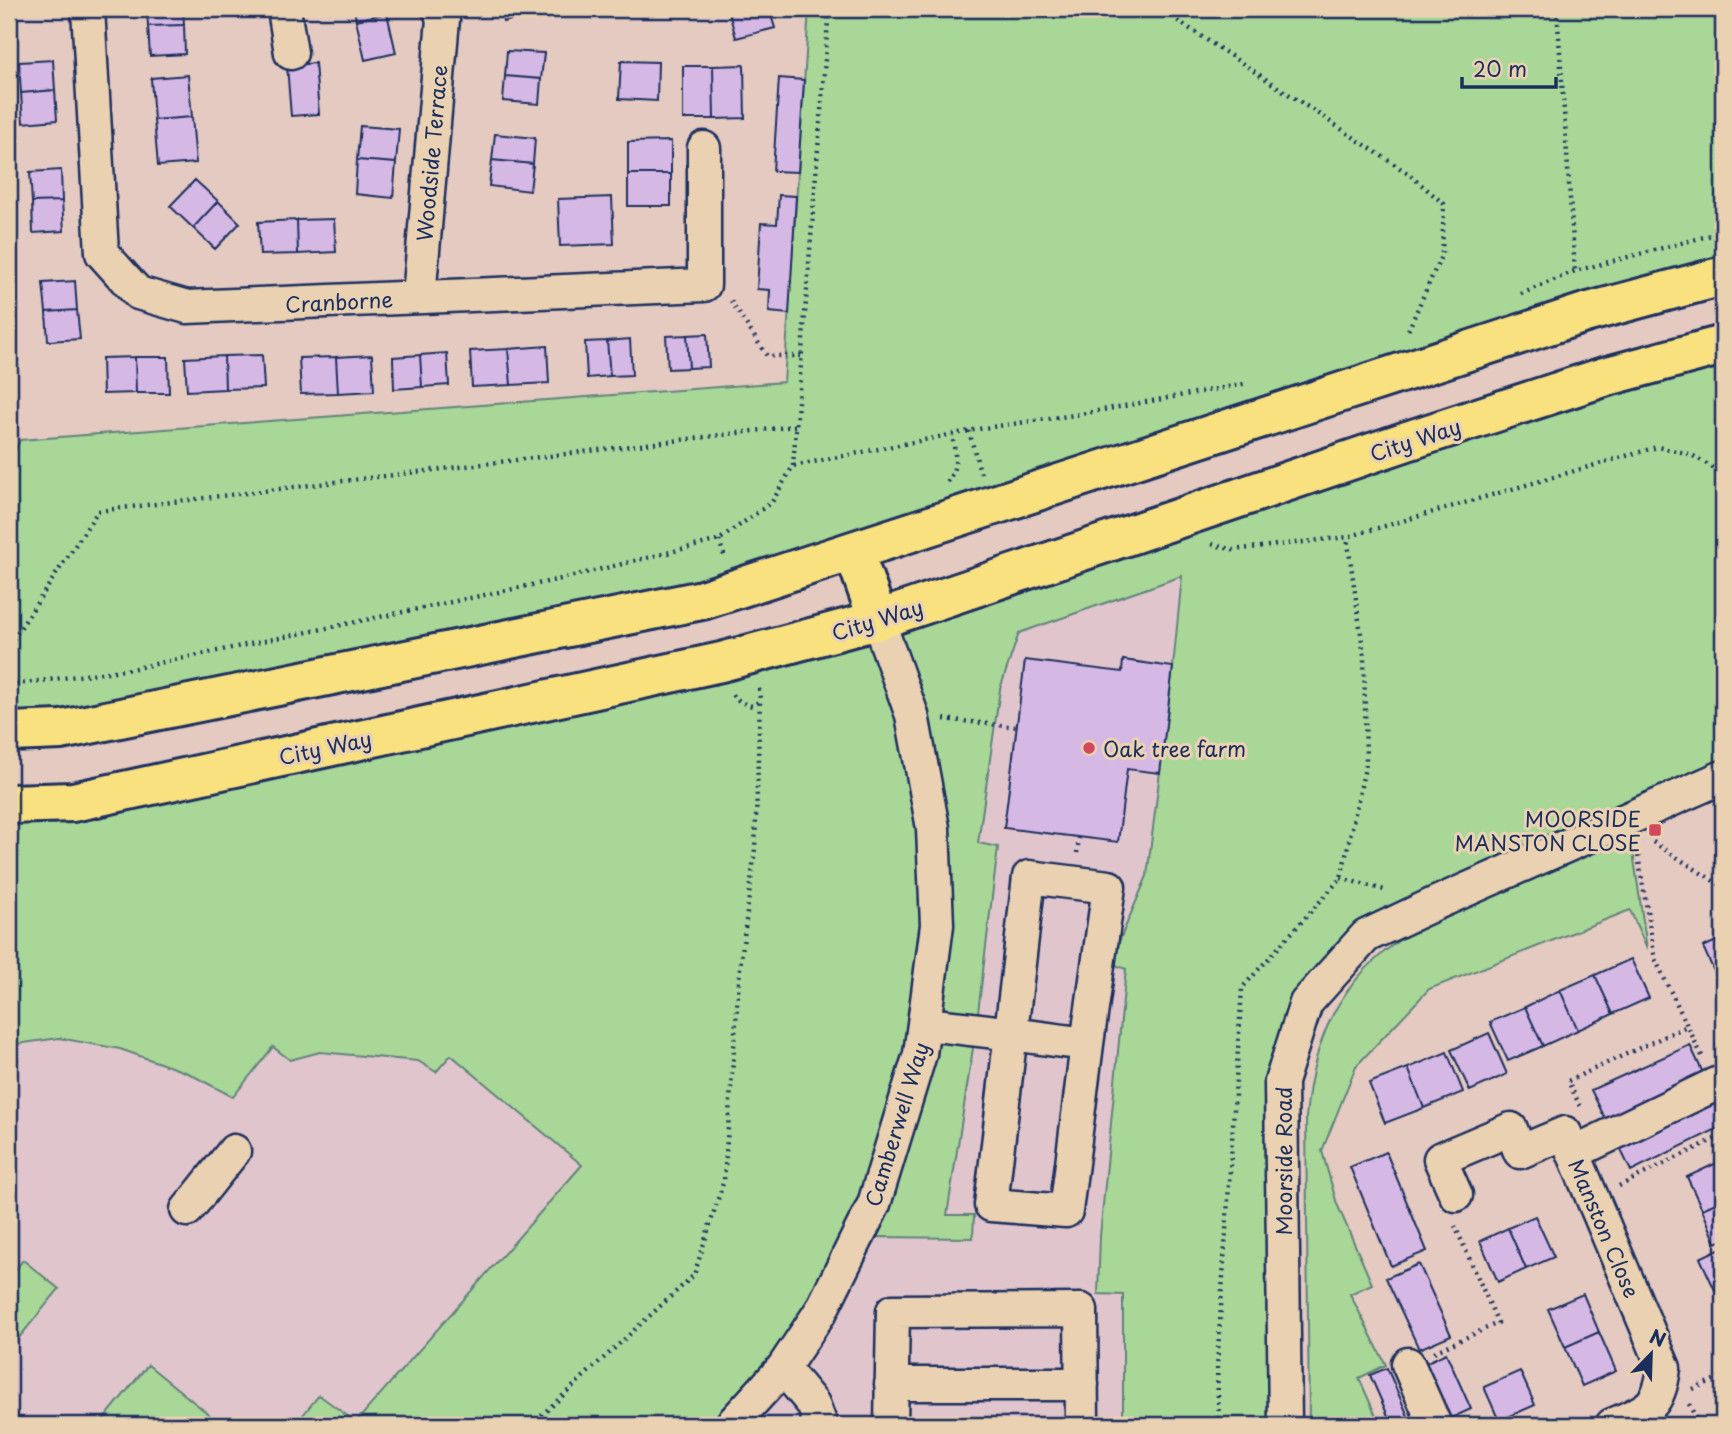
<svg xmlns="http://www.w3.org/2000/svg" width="1732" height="1434" viewBox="0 0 1732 1434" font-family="'Playpen Sans',sans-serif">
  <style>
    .built { fill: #e0c5cc }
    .green { fill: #a8d798; stroke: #62837b; stroke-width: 2 }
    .building { fill: #d6b8e5; stroke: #1b2f5e; stroke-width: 2 }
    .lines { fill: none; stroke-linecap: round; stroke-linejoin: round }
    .minor-casing { stroke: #1b2f5e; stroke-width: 37 }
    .major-casing { stroke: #1b2f5e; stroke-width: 44 }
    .path { stroke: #1b2f5e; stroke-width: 4.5; stroke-dasharray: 2 5; stroke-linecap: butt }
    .minor { stroke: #ead1b2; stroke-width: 32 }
    .major { stroke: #fae180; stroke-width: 38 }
    .poi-dot { fill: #d1495b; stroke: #ead1b2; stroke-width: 2.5 }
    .labels { text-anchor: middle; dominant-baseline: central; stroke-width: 6; stroke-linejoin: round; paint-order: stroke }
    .street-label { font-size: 21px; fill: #1b2f5e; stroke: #ead1b2 }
    .poi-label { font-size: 21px; fill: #1b2f5e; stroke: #ead1b2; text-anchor: start }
  </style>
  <rect width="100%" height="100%" fill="#e4cac1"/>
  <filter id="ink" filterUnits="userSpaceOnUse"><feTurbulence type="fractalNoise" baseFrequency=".0143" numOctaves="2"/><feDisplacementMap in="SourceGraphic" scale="14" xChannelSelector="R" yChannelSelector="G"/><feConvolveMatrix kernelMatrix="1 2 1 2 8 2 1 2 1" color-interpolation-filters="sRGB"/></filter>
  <g filter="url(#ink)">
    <path class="built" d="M1182 576 1147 876 1110 963 1126 969 1100 1236 1098 1294 1123 1295V1425H9V921L777 708Z"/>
    <path class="green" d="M809 9H1723V276L734 590 9 732V465L20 440 784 382Z
      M1723 345V778L1434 904 1306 1003 1281 1082 1285 1425H1123V1295L1098 1294 1100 1236 1126 969 1110 963 1147 876 1173 667 1182 576 1019 633 1000 689 978 843 998 847 976 1029 947 1215H974L973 1238 874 1237 731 1425H295L319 1395 356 1422 582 1165 451 1055 436 1072 418 1061 320 1052 290 1060 273 1047 233 1097 188 1073 120 1049 59 1038 9 1045V804L679 670Z
      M1631 838 1647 949 1630 910 1429 989 1356 1066 1322 1151 1337 1204 1372 1284 1350 1294 1386 1365 1359 1378 1380 1425H1309L1306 1117C1314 1027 1346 970 1424 924Z
      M23 1260 59 1289 9 1350V1278Z
      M148 1365 222 1425H99Z"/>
    <path class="building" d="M147 9H183L184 25 148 26Z
      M354 9H386L387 13 356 20Z
      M500 9H538L539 13 503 22Z
      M728 9H769L775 28 736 38Z
      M387 13 396 53 365 60 356 20Z
      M184 25 185 54 150 56 148 26Z
      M507 51 544 53 541 79 505 76Z
      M53 60 55 90 21 93 19 62Z
      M621 61 658 62 657 101 619 99Z
      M315 63 319 114 291 116 287 66Z
      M744 65 745 118 714 119 713 66Z
      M683 66H713L714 119H683Z
      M188 75 192 117 154 120 151 78Z
      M505 76 541 79 539 104 503 101Z
      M779 78 804 80 798 172 773 171Z
      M55 90 57 120 23 123 21 93Z
      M192 117 196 163 158 166 154 120Z
      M360 126 399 129 396 163 357 160Z
      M495 134 535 138 533 164 492 160Z
      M671 141V174H628V142Z
      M357 160 396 163 393 198 355 194Z
      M492 160 533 164 530 191 489 186Z
      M61 170 62 201 32 202 30 172Z
      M628 174H671V206H628Z
      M195 180 218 201 193 228 170 206Z
      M779 195 796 196 789 314 769 312 770 290 757 289 761 223 777 224Z
      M612 197 614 244 560 246 558 199Z
      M62 201 64 231 33 233 32 202Z
      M218 201 240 223 215 249 193 228Z
      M334 219 336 252 298 254 297 220Z
      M297 220 298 254 260 255 258 222Z
      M75 281 77 310 46 312 43 283Z
      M77 310 80 339 48 341 46 312Z
      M707 334 709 367 689 368 687 335Z
      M687 335 689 368 668 369 666 336Z
      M630 339 632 375 610 376 607 341Z
      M607 341 610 376 587 378 585 342Z
      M547 346 549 383 511 385 508 349Z
      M508 349 511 385 472 387 470 351Z
      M447 353 449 385 422 387 420 355Z
      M262 355 264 388 225 389 224 356Z
      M372 355 374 391 338 393 336 357Z
      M420 355 422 387 394 389 393 357Z
      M224 356 225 389 187 391 185 358Z
      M135 357H168L169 393H136Z
      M135 357 136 393 103 394 102 358Z
      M336 357 338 393 301 394 299 358Z
      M1025 660 1122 672 1123 660 1173 667 1160 773 1127 769 1118 842 1004 828Z
      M1723 938V975L1717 978 1703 947Z
      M1631 959 1649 998 1613 1014 1595 975Z
      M1595 975 1613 1014 1578 1030 1560 990Z
      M1560 990 1578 1030 1543 1046 1525 1007Z
      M1525 1007 1543 1046 1508 1061 1490 1022Z
      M1489 1033 1507 1074 1470 1091 1451 1050Z
      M1690 1045 1704 1075 1606 1120 1591 1090Z
      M1447 1052 1463 1092 1424 1108 1408 1068Z
      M1408 1068 1424 1108 1385 1123 1369 1083Z
      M1713 1101 1723 1121V1126L1631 1171 1619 1146Z
      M1386 1152 1427 1251 1391 1266 1350 1167Z
      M1721 1161 1723 1200 1702 1209 1687 1177Z
      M1723 1200V1240L1716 1243 1702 1209Z
      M1535 1216 1554 1257 1526 1269 1508 1228Z
      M1508 1228 1526 1269 1498 1282 1480 1241Z
      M1723 1247V1287L1715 1290 1700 1258Z
      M1419 1264 1451 1335 1419 1349 1386 1278Z
      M1583 1294 1599 1332 1565 1347 1548 1309Z
      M1599 1332 1616 1371 1582 1386 1565 1347Z
      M1446 1353 1471 1409 1449 1419 1423 1364Z
      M1387 1368 1412 1425H1392L1370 1375Z
      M1520 1371 1535 1405 1499 1421 1484 1387Z"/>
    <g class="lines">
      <defs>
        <path id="minor" d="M88 9 102 253 138 293 187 307 704 285V148
          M284 9 291 53
          M419 297 443 19 439 9
          M924 1024C979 1029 1033 1037 1087 1044L1109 887 1029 877 991 1205 1066 1211 1087 1044
          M1573 1153 1716 1084
          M1456 1195 1440 1159 1511 1129 1520 1152 1565 1133 1664 1368C1659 1409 1646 1410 1612 1425
          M187 1210 234 1151
          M1408 1364 1435 1425
          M783 1368 813 1404 821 1425
          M891 1384H1082
          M731 1425 783 1368 821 1311 874 1204 920 1054 937 925 933 828 912 715 878 620
          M891 1425 893 1311 1081 1310 1082 1425
          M1285 1425 1281 1082 1306 1003 1366 936 1434 904 1723 777"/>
        <path id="major" d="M854 552 878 620
          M9 732 61 730 702 600 1585 313 1723 276
          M9 804 73 802 721 662 878 620 1407 441 1604 377 1723 345"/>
      </defs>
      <use href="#minor" class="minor-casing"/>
      <use href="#major" class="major-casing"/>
      <path class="path" d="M1160 9 1409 174 1444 204 1442 254 1407 333
        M1557 9 1575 271
        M1521 294 1575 271 1723 232
        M731 301 767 356H801
        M969 431 981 475
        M793 466 829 9
        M947 482C959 466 955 453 952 435
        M719 540 725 558
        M1212 544 1233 550 1347 537 1657 447 1690 454 1717 470 1723 488
        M9 645 98 511 795 426
        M9 685 131 669 561 579 719 540 772 502 793 466 984 428 1075 415 1244 384
        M732 695 742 703 752 706 760 701
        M944 719 1017 727
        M1653 842 1723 887
        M1637 849 1655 959 1703 1058
        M1077 853 1079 838
        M1341 878 1388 891
        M1580 1106 1568 1081 1687 1026
        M1619 1186 1723 1135
        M1434 1352 1498 1323 1455 1226
        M1693 1389 1723 1376
        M1689 1404 1699 1425
        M531 1425 694 1275 724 1180 740 968 755 849 760 700 759 688
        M1219 1425 1217 1367 1242 988 1341 878 1366 763 1364 655 1347 537"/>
      <use href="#minor" class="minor"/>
      <use href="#major" class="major"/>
    </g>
  </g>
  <g class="poi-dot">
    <circle cx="1089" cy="748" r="7"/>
    <rect x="1648" y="823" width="14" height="14" rx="3.5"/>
  </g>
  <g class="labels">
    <g class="street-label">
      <text transform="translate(431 153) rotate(-85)">Woodside Terrace</text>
      <text transform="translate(339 301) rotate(-3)">Cranborne</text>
      <text transform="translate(1415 439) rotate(-18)">City Way</text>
      <text transform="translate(877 619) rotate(-17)">City Way</text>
      <text transform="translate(325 747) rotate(-12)">City Way</text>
      <text transform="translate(896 1124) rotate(-73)">Camberwell Way</text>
      <text transform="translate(1283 1161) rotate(-90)">Moorside Road</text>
      <text transform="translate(1605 1228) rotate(67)">Manston Close</text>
    </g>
    <g class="poi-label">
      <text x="1103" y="748">Oak tree farm</text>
      <text x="1641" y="818" text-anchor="end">MOORSIDE<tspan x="1641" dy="24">MANSTON CLOSE</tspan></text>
    </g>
  </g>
  <rect width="1732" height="1434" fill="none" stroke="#ead1b2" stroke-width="35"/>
  <rect x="18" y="18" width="1697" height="1399" fill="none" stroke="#1b2f5e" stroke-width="2.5" filter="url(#ink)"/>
  <g transform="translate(1651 1354) rotate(23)" stroke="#ead1b2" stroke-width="5" paint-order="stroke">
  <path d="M0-5L12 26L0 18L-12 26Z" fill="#1b2f5e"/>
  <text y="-10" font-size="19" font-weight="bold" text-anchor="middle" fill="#1b2f5e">N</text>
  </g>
  <path d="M1462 77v10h94v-10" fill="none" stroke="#1b2f5e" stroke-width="3.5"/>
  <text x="1473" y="77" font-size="21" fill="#1b2f5e" stroke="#ead1b2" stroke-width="5" paint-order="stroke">20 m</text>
</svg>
